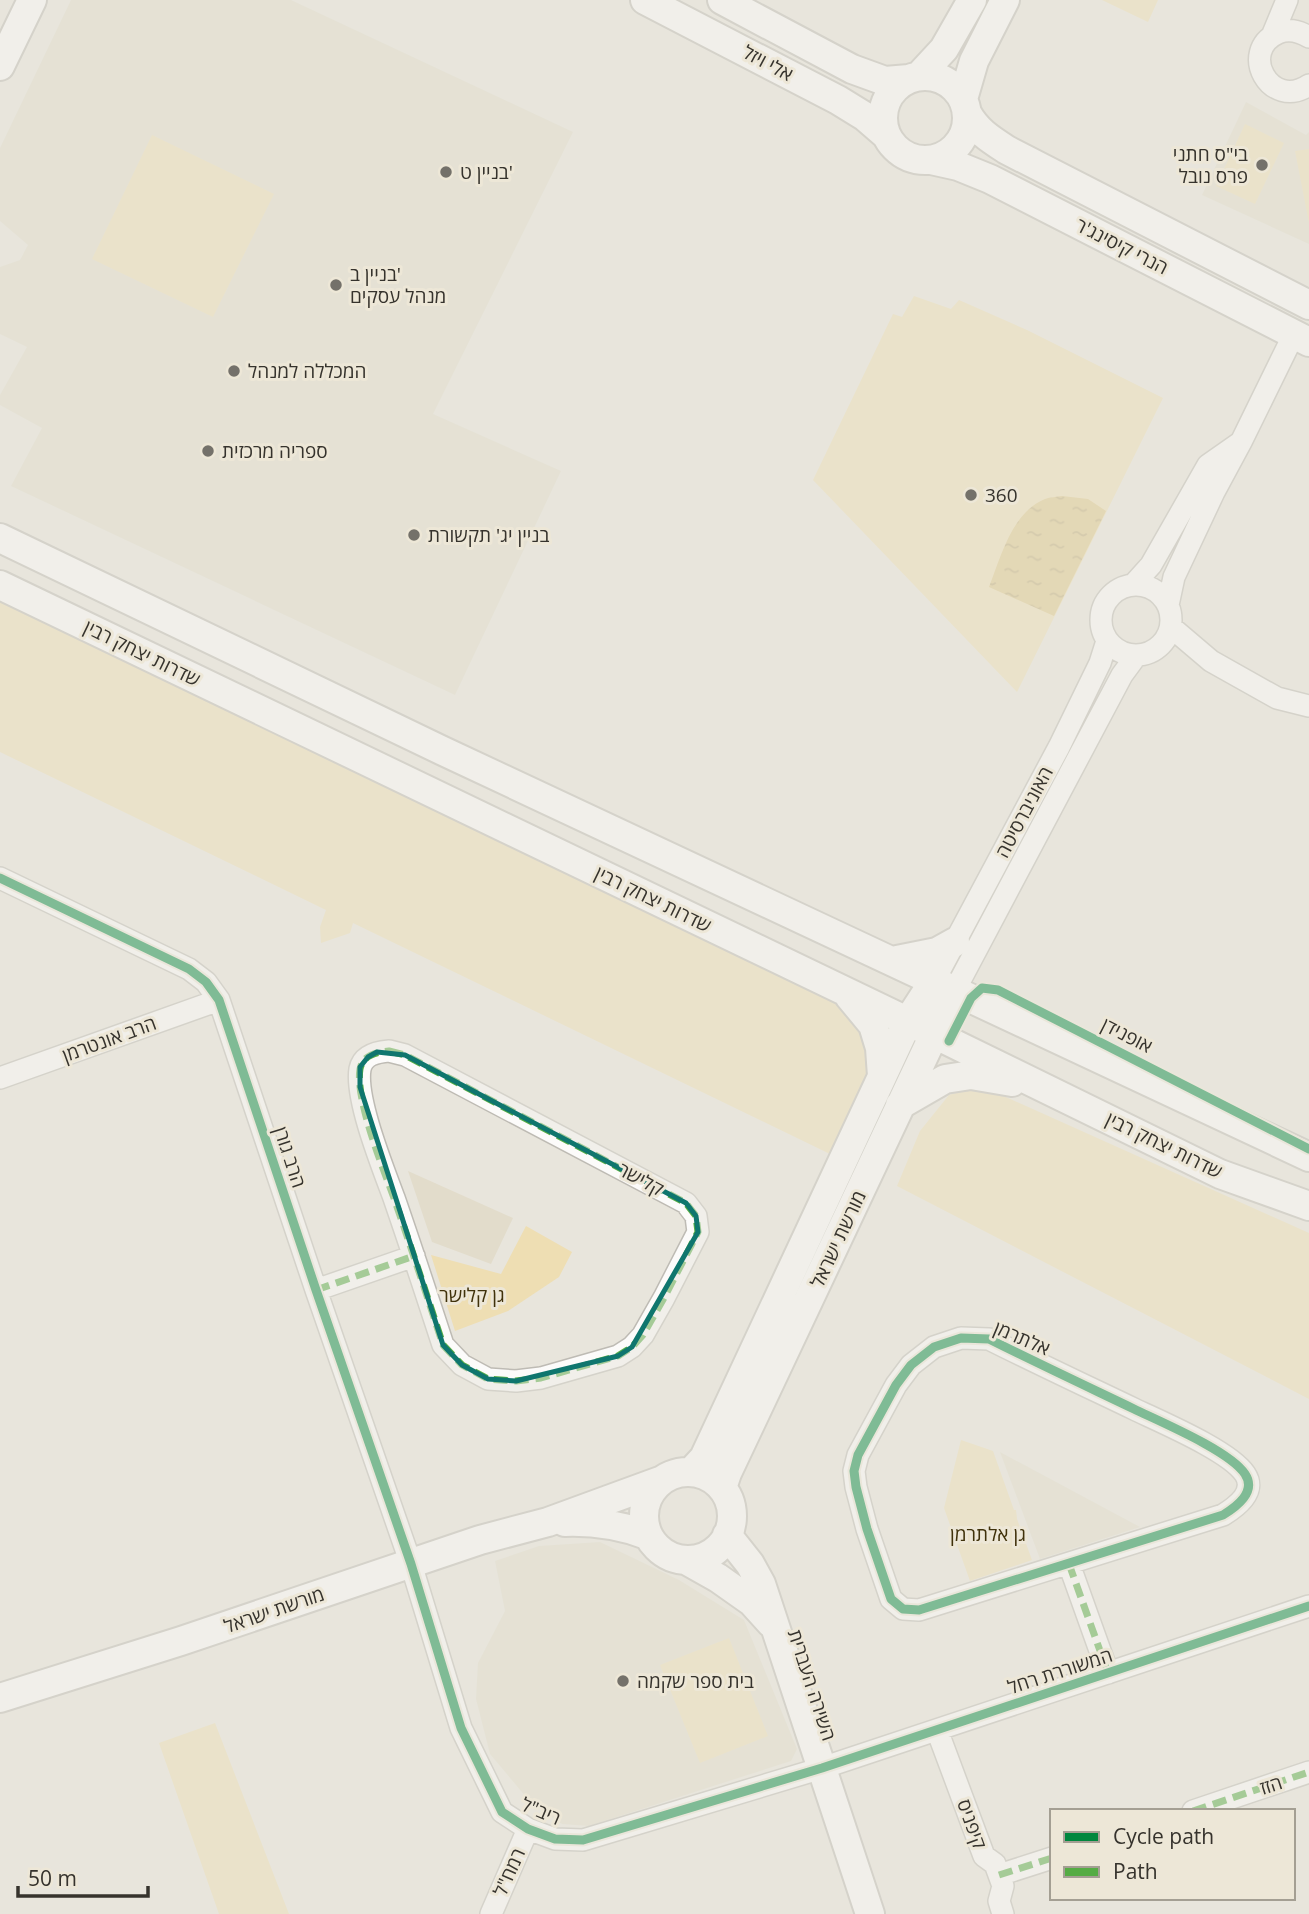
<svg xmlns="http://www.w3.org/2000/svg" width="1309" height="1914" viewBox="0 0 1309 1914" font-family="'Open Sans',Heebo,sans-serif">
  <style>
    .built { fill: #e2dccb }
    .green { fill: #eedeb3 }
    .water { fill: url(#water-ripples) }
    .lines { fill: none; stroke-linecap: round; stroke-linejoin: round }
    .street-casing { stroke: #bebbb4; stroke-width: 24 }
    .secondary-casing { stroke: #bebbb4; stroke-width: 32 }
    .street { stroke: #fcfbfa; stroke-width: 21 }
    .secondary { stroke: #fcfbfa; stroke-width: 28 }
    .quiet { stroke: #55ac44; stroke-width: 7; stroke-dasharray: 14 7; stroke-linecap: butt }
    .cycleway-casing { stroke: #ede7d7; stroke-width: 13 }
    .cycleway { stroke: #00873e; stroke-width: 9 }
    .marked { fill: none; stroke: #0f766e; stroke-width: 5; stroke-linejoin: round }
    .poi-dot { fill: #74716a; stroke: #ede7d7; stroke-width: 2.5 }
    .labels { text-anchor: middle; dominant-baseline: central; stroke-width: 6; stroke-linejoin: round; paint-order: stroke }
    .street-label { font-size: 19px; fill: #36332d; stroke: #ede7d7 }
    .poi-label { font-size: 19px; fill: #36332d; stroke: #ede7d7; text-anchor: start }
    .park-label { font-size: 19px; fill: #40320b; stroke: #ede7d7 }
  </style>
  <defs>
    <pattern id="water-ripples" width="26" height="14" patternUnits="userSpaceOnUse" patternTransform="scale(1.75)"><rect width="26" height="14" fill="#dec787"/><path d="M2 4q2-2 4 0t4 0M15 11q2-2 4 0t4 0" fill="none" stroke="#bfab75"/></pattern>
  </defs>
  <rect width="100%" height="100%" fill="#e8e5dc"/>
  <path class="built" d="M71 0H291L573 132 433 414 561 471 455 695 11 486 42 428 0 405V395L27 347 0 334V267L20 260 28 245 0 221V148Z
    M1246 102 1306 135 1309 132V244L1202 195Z
    M408 1171 513 1218 491 1264 432 1242Z
    M1000 1452 1140 1527 1040 1559Z
    M600 1542 679 1580 744 1620 797 1749 791 1761 589 1826 562 1824 532 1804 490 1754 476 1699 478 1663 505 1611 495 1561 539 1546Z"/>
  <path class="green" d="M1102 0H1158L1148 22Z
    M1245 124 1284 143 1255 204 1216 186Z
    M152 135 274 194 213 317 92 259Z
    M1309 149V223L1295 151Z
    M914 296 951 309 959 300 1027 330 1163 398 1017 692 813 480 893 314 902 317Z
    M0 602 835 998 867 1033 872 1065 830 1154 353 923 350 933 321 943 320 927 326 910 0 752Z
    M970 1089 999 1094 1309 1233V1399L897 1186 920 1131 949 1095Z
    M526 1226 572 1252 559 1277 508 1311 455 1331 431 1255 501 1274Z
    M961 1440 993 1451 1014 1510H1016L1017 1519 1032 1560 970 1581 944 1508Z
    M729 1638 768 1736 700 1763 660 1665Z
    M215 1723 289 1914H219L159 1743Z"/>
  <path class="water" d="M1062 496 1088 499 1106 511 1054 616 989 587C1001 557 1012 512 1045 499 1050 497 1057 497 1062 496Z"/>
  <g class="lines">
    <defs>
      <path id="street" d="M1272 36 1287 0
        M1309 37C1299 31 1289 28 1278 33 1238 51 1270 111 1309 85
        M1101 620a35 35 0 1 1 70 0a35 35 0 1 1-70 0Z
        M1133 585 1151 565 1208 465 1238 444
        M1168 605 1174 577 1214 492 1242 440 1294 334
        M1171 627 1211 661 1277 698 1309 706
        M0 878 189 969 206 982 219 1000 316 1290 411 1564 461 1728 502 1812 528 1829 555 1839 583 1840 822 1768 1309 1606
        M934 981 1059 747 1100 663 1107 641
        M955 990 1122 675 1136 656
        M389 1051 405 1055 686 1203 696 1216 698 1232 664 1298 643 1335 632 1347 618 1356 541 1378 516 1381 488 1379 462 1365 443 1345C427 1296 411 1247 394 1198 383 1168 355 1099 360 1069 363 1055 376 1052 389 1051Z
        M0 1078 219 1000
        M316 1290 414 1256
        M961 1338 989 1339C1037 1363 1086 1386 1134 1409 1161 1422 1230 1451 1245 1474 1257 1492 1236 1507 1223 1515L919 1610 903 1609 891 1599 867 1529 856 1487 854 1471 858 1455 896 1385 911 1365 934 1347Z
        M1069 1564 1108 1673
        M937 1730 984 1856 995 1864 1003 1886 999 1901 1003 1914
        M1193 1811 1309 1772
        M999 1875 1052 1858
        M491 1914 528 1829"/>
      <path id="secondary" d="M645 0 838 100 864 116 886 135
        M722 0 852 69 885 81 909 79
        M0 66 32 0
        M919 76 944 49 972 0
        M883 118a42 42 0 1 1 84 0a42 42 0 1 1-84 0Z
        M963 99 974 61 1005 0
        M967 113C977 131 990 139 1007 150L1309 305
        M931 160 958 166 990 179 1309 342
        M0 538 443 751 1309 1157
        M0 585 934 1034 1220 1174 1309 1206
        M892 961 937 952 955 942
        M849 996 873 1025 880 1048 882 1076
        M900 1105 945 1079 971 1075 1012 1082
        M644 1516a44 44 0 1 1 88 0a44 44 0 1 1-88 0Z
        M691 1472 704 1458 908 1021 934 981
        M722 1488 727 1473 955 990
        M565 1522C594 1521 620 1525 647 1535
        M727 1535 750 1564 761 1584 870 1914
        M686 1560 718 1578 752 1602 771 1623
        M0 1698 181 1641 480 1540 548 1522 660 1481"/>
    </defs>
    <use href="#street" class="street-casing"/>
    <use href="#secondary" class="secondary-casing"/>
    <use href="#street" class="street"/>
    <use href="#secondary" class="secondary"/>
    <path class="quiet" d="M389 1051 405 1055 686 1203 696 1216 698 1232 664 1298 643 1335 632 1347 618 1356 541 1378 516 1381 488 1379 462 1365 443 1345C427 1296 411 1247 394 1198 383 1168 355 1099 360 1069 363 1055 376 1052 389 1051Z
      M316 1290 414 1256
      M1069 1564 1108 1673
      M1193 1811 1309 1772
      M999 1875 1052 1858"/>
    <defs>
      <path id="cycleway" d="M0 878 189 969 206 982 219 1000 316 1290 411 1564 461 1728 502 1812 528 1829 555 1839 583 1840 822 1768 1309 1606
        M949 1041 971 998 982 988 998 990 1309 1149
        M961 1338 989 1339C1037 1363 1086 1386 1134 1409 1161 1422 1230 1451 1245 1474 1257 1492 1236 1507 1223 1515L919 1610 903 1609 891 1599 867 1529 856 1487 854 1471 858 1455 896 1385 911 1365 934 1347Z"/>
    </defs>
    <use href="#cycleway" class="cycleway-casing"/>
    <use href="#cycleway" class="cycleway"/>
  </g>
  <path d="M0 0H1309V1914H0ZM377 1052 405 1055 686 1203 696 1216 698 1232 632 1347 618 1356 516 1381 488 1379 462 1365 443 1345 360 1087V1067L368 1057Z" fill="#e8e5dc" fill-opacity=".55" fill-rule="evenodd"/>
  <path class="marked" d="M377 1052 405 1055 686 1203 696 1216 698 1232 632 1347 618 1356 516 1381 488 1379 462 1365 443 1345 360 1087V1067L368 1057Z"/>
  <g class="poi-dot">
    <circle cx="1262" cy="165" r="7"/>
    <circle cx="446" cy="172" r="7"/>
    <circle cx="336" cy="285" r="7"/>
    <circle cx="234" cy="371" r="7"/>
    <circle cx="208" cy="451" r="7"/>
    <circle cx="971" cy="495" r="7"/>
    <circle cx="414" cy="535" r="7"/>
    <circle cx="623" cy="1681" r="7"/>
  </g>
  <g class="labels">
    <g class="street-label">
      <text transform="translate(768 63) rotate(28)">אלי ויזל</text>
      <text transform="translate(1122 246) rotate(27)">הנרי קיסינג'ר</text>
      <text transform="translate(142 653) rotate(26)">שדרות יצחק רבין</text>
      <text transform="translate(1024 812) rotate(-62)">האוניברסיטה</text>
      <text transform="translate(653 899) rotate(26)">שדרות יצחק רבין</text>
      <text transform="translate(1127 1035) rotate(27)">אופנידן</text>
      <text transform="translate(109 1039) rotate(-20)">הרב אונטרמן</text>
      <text transform="translate(1164 1145) rotate(26)">שדרות יצחק רבין</text>
      <text transform="translate(290 1157) rotate(72)">הרב גורן</text>
      <text transform="translate(641 1179) rotate(28)">קלישר</text>
      <text transform="translate(838 1239) rotate(-65)">מורשת ישראל</text>
      <text transform="translate(1022 1338) rotate(23)">אלתרמן</text>
      <text transform="translate(274 1610) rotate(-19)">מורשת ישראל</text>
      <text transform="translate(1060 1671) rotate(-18)">המשוררת רחל</text>
      <text transform="translate(812 1685) rotate(72)">השירה העברית</text>
      <text transform="translate(1271 1785) rotate(-18)">הזז</text>
      <text transform="translate(541 1811) rotate(23)">ריב"ל</text>
      <text transform="translate(972 1824) rotate(70)">קיפניס</text>
      <text transform="translate(509 1872) rotate(-66)">רמח"ל</text>
    </g>
    <g class="poi-label">
      <text x="1248" y="154" text-anchor="end">בי"ס חתני<tspan x="1248" dy="22">פרס נובל</tspan></text>
      <text x="460" y="172">בניין ט'</text>
      <text x="350" y="274">בניין ב'<tspan x="350" dy="22">מנהל עסקים</tspan></text>
      <text x="248" y="371">המכללה למנהל</text>
      <text x="222" y="451">ספריה מרכזית</text>
      <text x="985" y="495">360</text>
      <text x="428" y="535">בניין יג' תקשורת</text>
      <text x="637" y="1681">בית ספר שקמה</text>
    </g>
    <g class="park-label">
      <text x="472" y="1295">גן קלישר</text>
      <text x="988" y="1534">גן אלתרמן</text>
    </g>
  </g>
  <rect x="1050" y="1809" width="245" height="91" fill="#ede7d7" stroke="#a49f93" stroke-width="2"/>
  <rect x="1064" y="1832" width="35" height="10" fill="#00873e" stroke="#a49f93" stroke-width="2"/>
  <text x="1113" y="1844" font-size="21" fill="#36332d">Cycle path</text>
  <rect x="1064" y="1867" width="35" height="10" fill="#55ac44" stroke="#a49f93" stroke-width="2"/>
  <text x="1113" y="1879" font-size="21" fill="#36332d">Path</text>
  <path d="M18 1886v10h130v-10" fill="none" stroke="#36332d" stroke-width="3.5"/>
  <text x="28" y="1886" font-size="21" fill="#36332d" stroke="#ede7d7" stroke-width="5" paint-order="stroke">50 m</text>
</svg>
